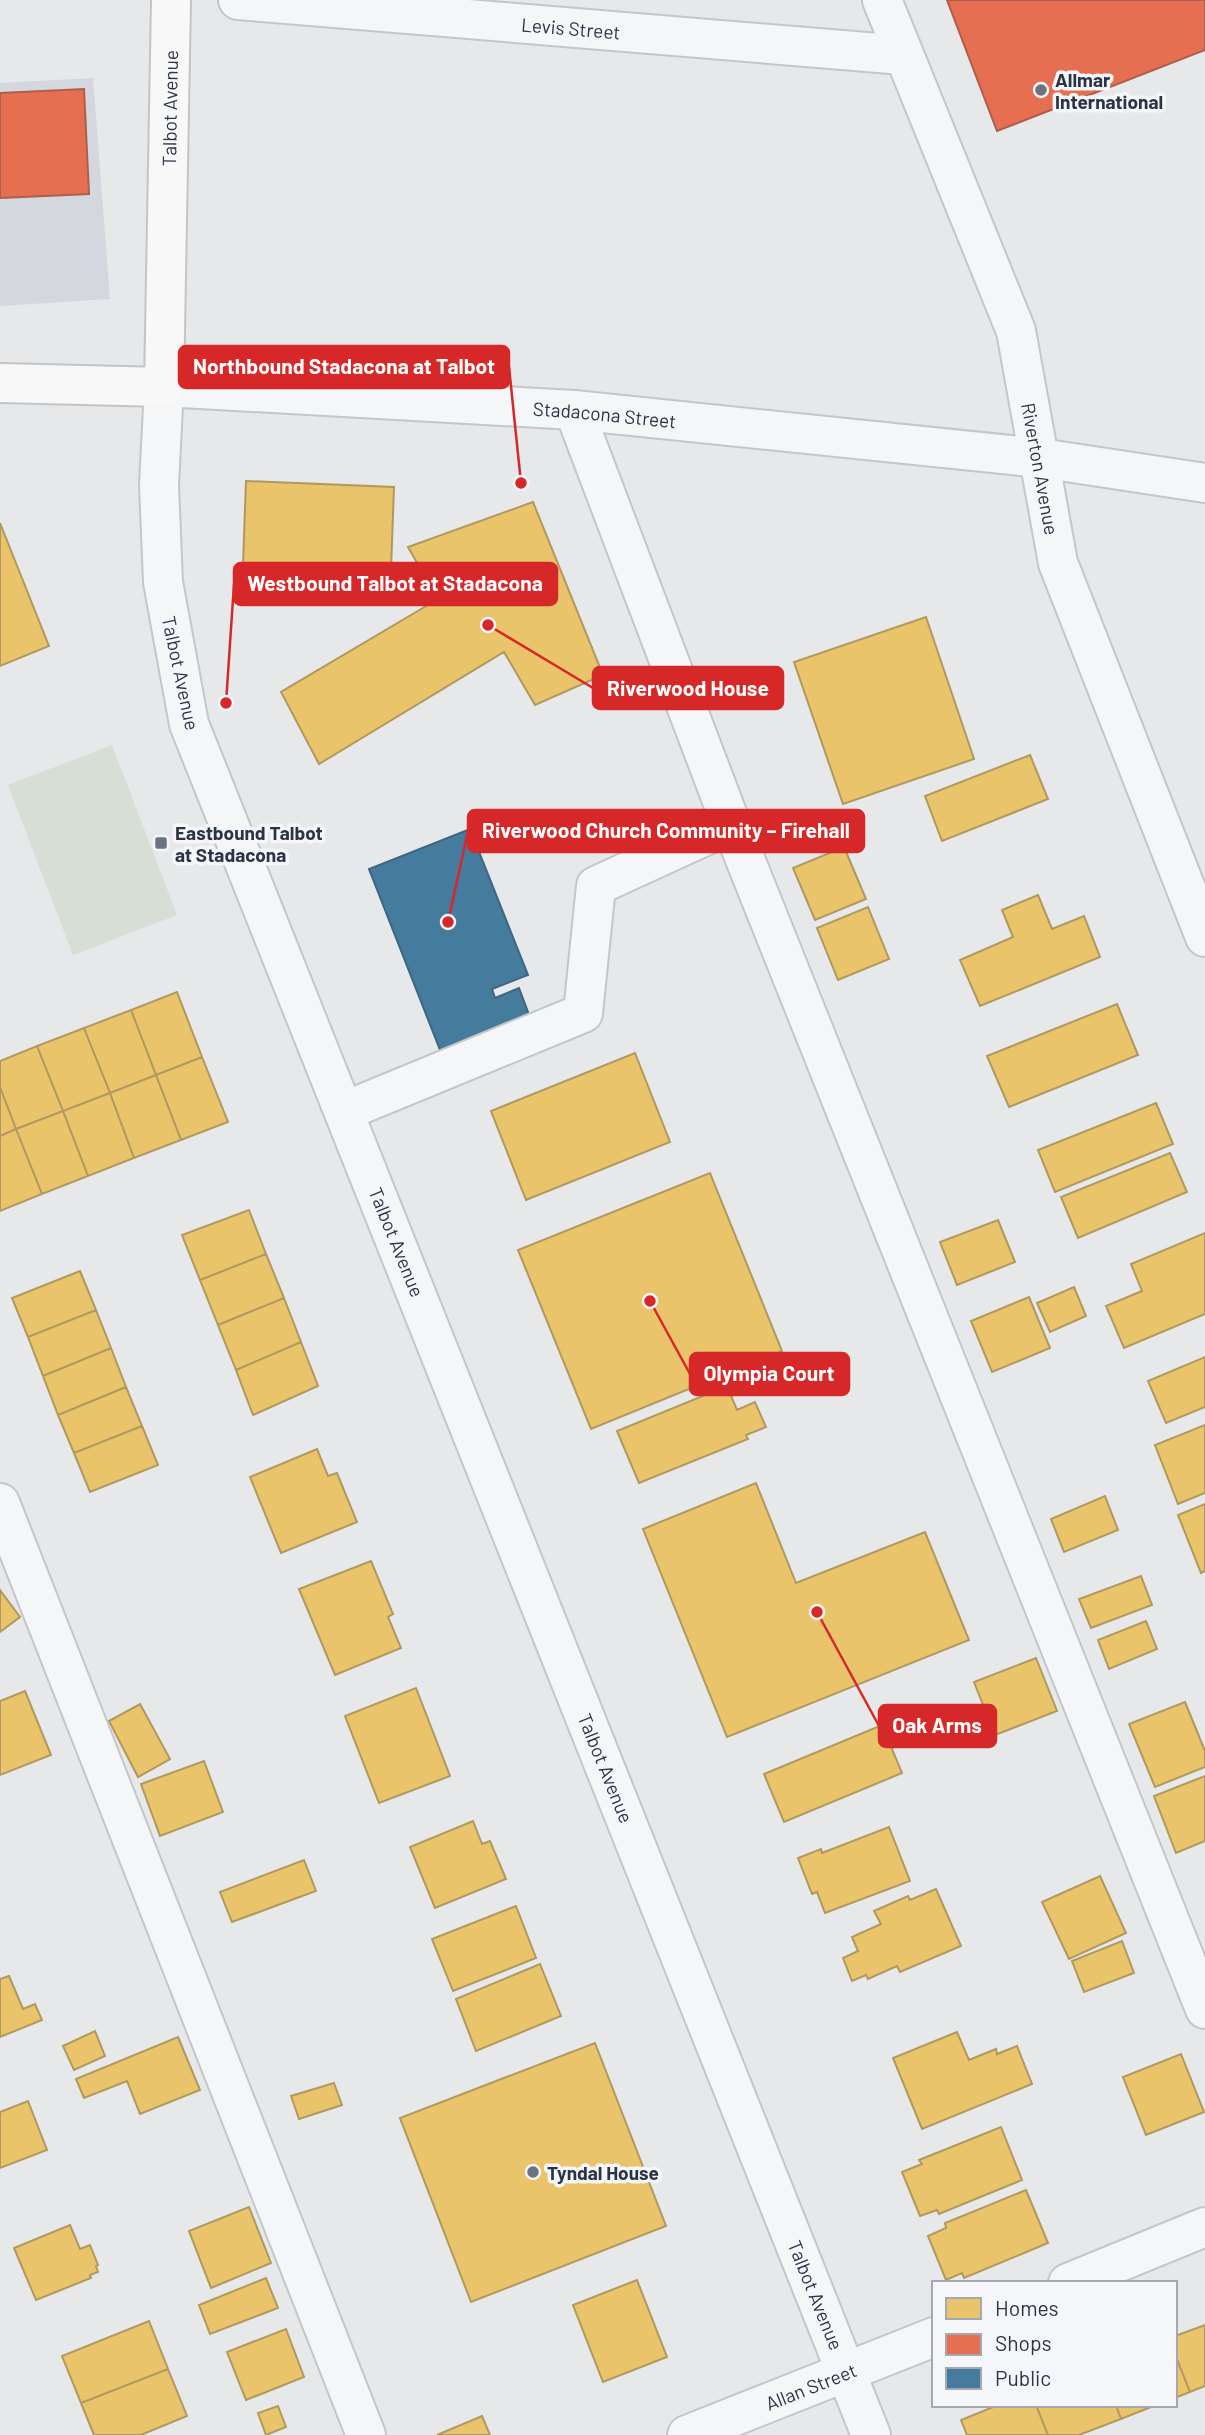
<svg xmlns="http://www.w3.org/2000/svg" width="1205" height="2435" viewBox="0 0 1205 2435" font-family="Barlow,sans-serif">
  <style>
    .built { fill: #d4d7dd }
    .green { fill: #d6ded6 }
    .homes { fill: #e9c46a; stroke: #b0995f; stroke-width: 2 }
    .shops { fill: #e76f51; stroke: #af5d4d; stroke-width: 2 }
    .public { fill: #457b9d; stroke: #3d6683; stroke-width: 2 }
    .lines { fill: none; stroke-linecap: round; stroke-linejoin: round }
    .minor-casing { stroke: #c4c6c8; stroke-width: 42 }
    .major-casing { stroke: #c2c5c8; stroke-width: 42 }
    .minor { stroke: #f5f6f7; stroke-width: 38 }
    .major { stroke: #f8f8f8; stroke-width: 38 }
    .poi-dot { fill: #6c737f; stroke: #f4f6f9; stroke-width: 2.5 }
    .labels { text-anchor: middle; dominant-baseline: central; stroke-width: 7; stroke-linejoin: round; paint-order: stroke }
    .street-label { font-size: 19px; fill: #2b3445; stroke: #f4f6f9 }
    .poi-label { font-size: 19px; font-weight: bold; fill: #2b3445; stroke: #f4f6f9; text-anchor: start }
    .leader { fill: none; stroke: #d62828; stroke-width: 2.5 }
    .callout-dot { fill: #d62828; stroke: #f4f6f9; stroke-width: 2.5 }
    .callout { fill: #d62828; stroke: #d62828; stroke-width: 2.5 }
    .callout-label { font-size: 21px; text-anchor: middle; font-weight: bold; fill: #fff }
  </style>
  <rect width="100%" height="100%" fill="#e6e8ea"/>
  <path class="built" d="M93 78 110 299 0 306V83Z"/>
  <path class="green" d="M112 745 177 915 73 955 8 785Z"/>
  <path class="homes" d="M246 481 394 487 391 570 243 564Z
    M533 502 603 675 535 705 504 652 319 764 281 692 438 599 408 547Z
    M0 523 49 646 0 666Z
    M926 617 974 759 843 804 794 662Z
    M1030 755 1048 799 942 841 925 796Z
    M844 847 866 899 815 920 793 868Z
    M1038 895 1052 929 1084 916 1100 957 980 1006 960 960 1013 937 1002 910Z
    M868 907 889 959 838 980 817 928Z
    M177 992 202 1057 156 1075 131 1010Z
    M1117 1004 1138 1055 1009 1107 987 1056Z
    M131 1010 156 1075 110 1093 84 1028Z
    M84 1028 110 1093 63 1111 37 1046Z
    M37 1046 63 1111 16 1129 0 1087V1061Z
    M635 1053 670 1142 526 1200 491 1111Z
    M202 1057 228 1122 181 1140 156 1075Z
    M156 1075 181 1140 134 1158 110 1093Z
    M0 1087 16 1129 0 1136Z
    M110 1093 134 1158 88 1176 63 1111Z
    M1156 1103 1173 1144 1055 1192 1038 1150Z
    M63 1111 88 1176 42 1194 16 1129Z
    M16 1129 42 1194 0 1211V1136Z
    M1170 1153 1187 1192 1078 1238 1061 1197Z
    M710 1173 782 1351 591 1429 518 1250Z
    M249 1210 266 1254 200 1280 182 1235Z
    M998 1220 1015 1262 957 1285 940 1242Z
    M1205 1233V1314L1124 1348 1106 1306 1142 1291 1131 1264Z
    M266 1254 284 1298 218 1325 200 1280Z
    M80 1271 96 1310 28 1337 12 1298Z
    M1074 1287 1086 1316 1050 1332 1037 1303Z
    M1029 1297 1050 1348 992 1372 971 1321Z
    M284 1298 301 1342 236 1370 218 1325Z
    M96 1310 111 1348 43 1376 28 1337Z
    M301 1342 318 1386 253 1415 236 1370Z
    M111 1348 126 1387 58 1415 43 1376Z
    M1205 1357V1407L1166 1423 1148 1381Z
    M727 1386 737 1410 755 1402 766 1427 746 1435 748 1439 639 1483 617 1431Z
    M126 1387 142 1426 74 1453 58 1415Z
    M1205 1425V1493L1178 1504 1155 1445Z
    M142 1426 158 1465 90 1492 74 1453Z
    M317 1449 328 1476 337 1473 357 1522 281 1553 250 1477Z
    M756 1483 796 1583 925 1532 969 1640 727 1737 643 1529Z
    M1105 1496 1118 1530 1064 1552 1051 1519Z
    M1205 1504V1571L1201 1573 1178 1515Z
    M371 1561 393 1614 388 1617 401 1648 335 1675 299 1589Z
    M1141 1576 1152 1605 1091 1628 1079 1599Z
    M0 1590 20 1617 0 1632Z
    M1146 1621 1157 1649 1109 1669 1098 1640Z
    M1036 1658 1057 1711 995 1735 974 1682Z
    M416 1688 450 1776 379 1803 345 1716Z
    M25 1691 51 1755 0 1775V1701Z
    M1185 1702 1205 1751V1767L1155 1787 1129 1724Z
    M140 1704 170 1759 138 1777 109 1721Z
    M882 1725 902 1773 784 1822 764 1774Z
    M204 1761 223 1812 160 1836 141 1784Z
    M1205 1776V1841L1176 1853 1154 1796Z
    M473 1821 482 1844 490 1841 506 1879 435 1908 410 1847Z
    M889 1827 910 1881 825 1913 817 1892 812 1894 798 1858 821 1849 822 1853Z
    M304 1860 316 1891 232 1922 220 1892Z
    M1100 1876 1126 1933 1069 1959 1042 1902Z
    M936 1889 961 1946 900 1972 897 1966 868 1979 866 1975 852 1981 843 1958 858 1951 852 1937 881 1924 874 1911 908 1896 910 1900Z
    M516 1906 536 1958 453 1991 432 1939Z
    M1122 1941 1134 1973 1084 1992 1072 1961Z
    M540 1964 561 2016 476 2051 456 1999Z
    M9 1976 23 2009 35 2004 42 2020 0 2037V1979Z
    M95 2031 105 2056 74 2070 63 2046Z
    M957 2032 969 2060 996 2049 997 2054 1017 2046 1032 2084 922 2129 893 2058Z
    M178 2037 200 2090 140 2114 127 2081 84 2098 76 2079Z
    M595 2043 666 2226 471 2302 400 2118Z
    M1181 2054 1204 2112 1146 2135 1123 2077Z
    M334 2083 342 2105 299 2119 291 2096Z
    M28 2101 47 2150 0 2168V2112Z
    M1001 2127 1022 2180 939 2214 937 2210 920 2216 902 2172 922 2164 919 2160Z
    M1026 2190 1048 2243 964 2278 962 2273 946 2280 928 2236 946 2228 945 2223Z
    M249 2207 271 2263 211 2288 189 2231Z
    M70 2225 80 2249 90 2245 98 2265 96 2266 98 2272 90 2275 91 2278 36 2300 14 2248Z
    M266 2278 278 2308 210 2334 199 2305Z
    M637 2280 667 2357 603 2382 573 2305Z
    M149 2321 168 2369 81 2403 62 2356Z
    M1205 2325V2386L1190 2392 1175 2354V2336Z
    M286 2329 304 2377 246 2400 227 2352Z
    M1175 2354 1190 2392 1175 2398Z
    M168 2369 187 2416 141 2435H94L81 2403Z
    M998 2405H1036L1048 2435H967L961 2420Z
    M1036 2405H1116L1121 2419 1079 2435H1048Z
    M1116 2405H1156L1121 2419Z
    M278 2406 286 2427 266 2435 258 2413Z
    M482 2416 490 2435H437Z"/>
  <path class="shops" d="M947 0H1205V50L997 131Z
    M84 89 89 194 0 198V93Z"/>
  <path class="public" d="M470 829 528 975 492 989 495 998 519 988 531 1020 442 1055 369 869Z"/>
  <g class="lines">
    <defs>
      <g id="minor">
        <path id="s1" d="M238 0 903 55"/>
        <path id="s2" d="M882 0 1016 331 1058 563 1205 937"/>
        <path d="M574 410 731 824 1205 2009"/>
        <path d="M345 1111 583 1013 596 886 731 824"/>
        <path d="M0 1503 366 2435"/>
        <path d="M1068 2283 1205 2227"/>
        <path id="s3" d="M687 2435 934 2337"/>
        <path id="s4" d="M871 2435 189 724 163 582 159 485 164 387 574 410 1040 458 1205 483"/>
      </g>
      <g id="major">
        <path id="s5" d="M0 383 164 387 171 0"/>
      </g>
    </defs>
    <use href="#minor" class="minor-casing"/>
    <use href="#major" class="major-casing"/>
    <use href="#minor" class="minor"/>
    <use href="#major" class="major"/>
  </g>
  <g class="poi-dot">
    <circle cx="1041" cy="90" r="7"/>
    <rect x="154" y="836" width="14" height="14" rx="3.5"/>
    <circle cx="533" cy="2172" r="7"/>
  </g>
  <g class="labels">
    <g class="street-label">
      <text stroke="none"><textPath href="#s1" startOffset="334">Levis Street</textPath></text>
      <text stroke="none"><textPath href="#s5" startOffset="443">Talbot Avenue</textPath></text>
      <text stroke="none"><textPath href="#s4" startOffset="2623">Stadacona Street</textPath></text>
      <text stroke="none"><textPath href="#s2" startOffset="497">Riverton Avenue</textPath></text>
      <text transform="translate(181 673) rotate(78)">Talbot Avenue</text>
      <text transform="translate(397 1242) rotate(68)">Talbot Avenue</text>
      <text transform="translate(606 1768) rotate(68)">Talbot Avenue</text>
      <text transform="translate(816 2295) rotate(68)">Talbot Avenue</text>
      <text stroke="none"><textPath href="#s3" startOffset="133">Allan Street</textPath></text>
    </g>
    <g class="poi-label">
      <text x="1055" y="79">Allmar<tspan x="1055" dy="22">International</tspan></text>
      <text x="175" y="832">Eastbound Talbot<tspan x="175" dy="22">at Stadacona</tspan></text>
      <text x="547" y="2172">Tyndal House</text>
    </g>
  </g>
  <path class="leader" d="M521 483L509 367M226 703L234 584M488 625L593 688M448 922L468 831M650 1301L690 1374M817 1612L879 1726"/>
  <g class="callout-dot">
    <circle cx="521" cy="483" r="7"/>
    <circle cx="226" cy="703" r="7"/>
    <circle cx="488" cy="625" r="7"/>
    <circle cx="448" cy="922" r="7"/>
    <circle cx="650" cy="1301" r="7"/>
    <circle cx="817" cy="1612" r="7"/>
  </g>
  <g class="callout">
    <rect x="179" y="346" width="330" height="42" rx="7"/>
    <rect x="234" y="563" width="323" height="42" rx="7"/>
    <rect x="593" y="667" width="190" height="42" rx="7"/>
    <rect x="468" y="810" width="396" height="42" rx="7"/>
    <rect x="690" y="1353" width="159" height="42" rx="7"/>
    <rect x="879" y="1705" width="117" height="42" rx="7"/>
  </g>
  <g class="callout-label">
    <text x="344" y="374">Northbound Stadacona at Talbot</text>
    <text x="395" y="591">Westbound Talbot at Stadacona</text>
    <text x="688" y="696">Riverwood House</text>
    <text x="666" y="838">Riverwood Church Community – Firehall</text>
    <text x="769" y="1381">Olympia Court</text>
    <text x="937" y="1733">Oak Arms</text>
  </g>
  <rect x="932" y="2281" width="245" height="126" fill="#f4f6f9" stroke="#a4a8b1" stroke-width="2"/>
  <rect x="946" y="2298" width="35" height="21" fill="#e9c46a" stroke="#a4a8b1" stroke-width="2"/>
  <text x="995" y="2316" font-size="21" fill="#2b3445">Homes</text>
  <rect x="946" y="2334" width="35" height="21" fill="#e76f51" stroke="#a4a8b1" stroke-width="2"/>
  <text x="995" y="2351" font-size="21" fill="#2b3445">Shops</text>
  <rect x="946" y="2368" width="35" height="21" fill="#457b9d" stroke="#a4a8b1" stroke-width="2"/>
  <text x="995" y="2386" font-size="21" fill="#2b3445">Public</text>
</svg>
